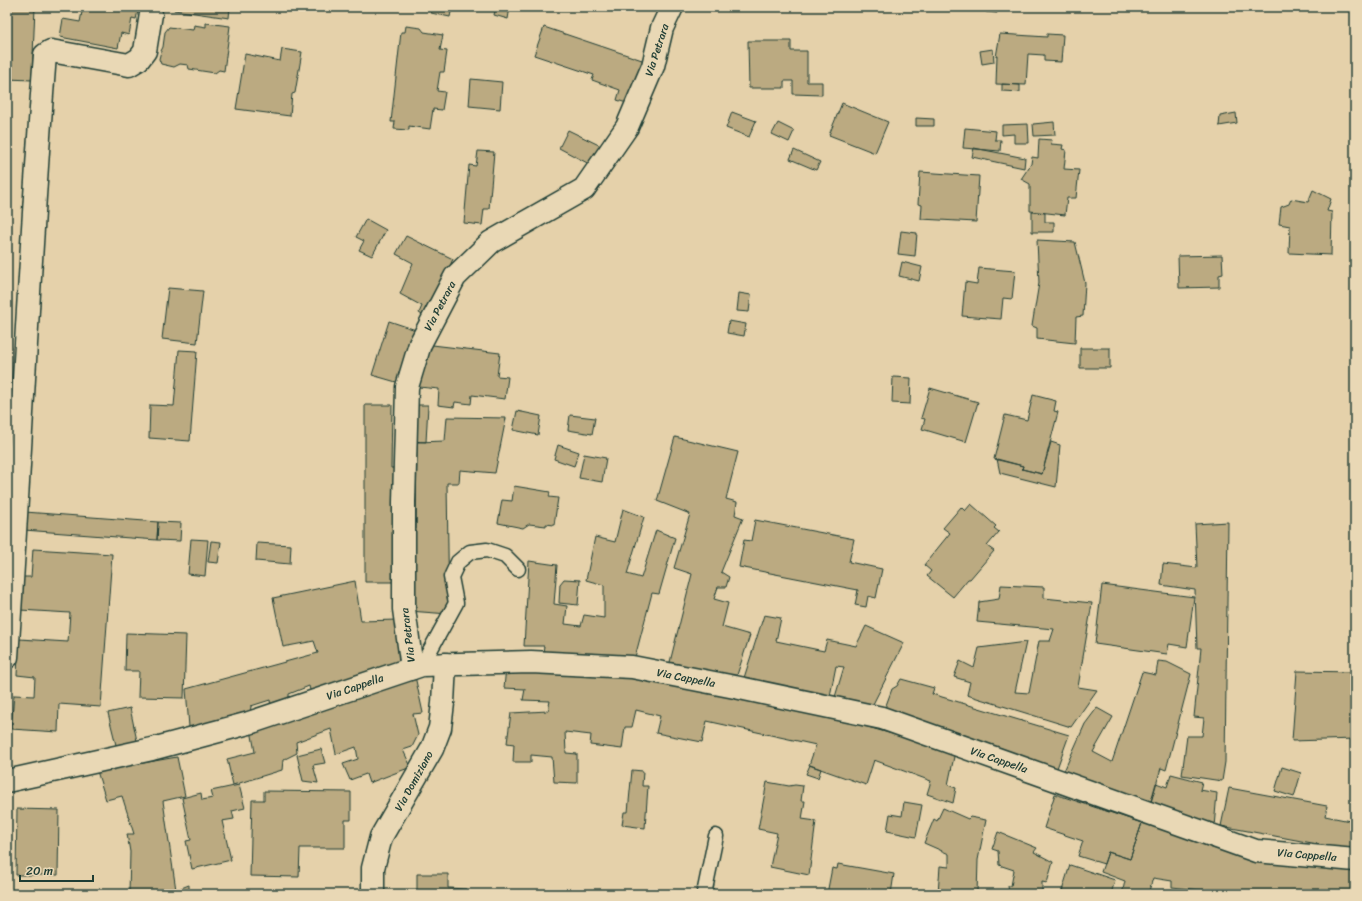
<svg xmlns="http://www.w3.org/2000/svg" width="1362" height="901" viewBox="0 0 1362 901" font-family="Sriracha,sans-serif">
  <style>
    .building { fill: #bbaa81; stroke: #1f3d34 }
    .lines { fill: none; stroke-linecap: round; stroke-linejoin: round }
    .service-casing { stroke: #1f3d34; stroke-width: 17 }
    .minor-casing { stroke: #1f3d34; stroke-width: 25 }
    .tertiary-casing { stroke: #1f3d34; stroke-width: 25 }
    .service { stroke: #e9d8b5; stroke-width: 14 }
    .minor { stroke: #e9d8b5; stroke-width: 22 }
    .tertiary { stroke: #e9d8b5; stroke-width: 22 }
    .labels { text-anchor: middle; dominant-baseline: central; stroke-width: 3; stroke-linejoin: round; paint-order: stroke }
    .street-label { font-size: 11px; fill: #1f3d34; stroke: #e9d8b5 }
  </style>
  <rect width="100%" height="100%" fill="#e5d1aa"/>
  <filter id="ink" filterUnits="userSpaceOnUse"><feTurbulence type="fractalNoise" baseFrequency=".025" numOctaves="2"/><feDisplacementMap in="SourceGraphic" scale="8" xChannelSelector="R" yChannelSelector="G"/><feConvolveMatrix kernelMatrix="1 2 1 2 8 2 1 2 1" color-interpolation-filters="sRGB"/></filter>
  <g filter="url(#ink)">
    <path class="building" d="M10 7H35L32 80 7 79Z
      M83 7H139L136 19 132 18 129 35 121 33 118 48 60 37 63 19 80 22Z
      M174 7H230L229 18 174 10Z
      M432 7H452L450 17 431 13Z
      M496 7H510L508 19 494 15Z
      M985 7H997V13L986 12Z
      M206 23 230 26 224 71 219 70 215 73 189 69 188 65 180 64 174 67 161 64 159 59 161 51 163 47 165 32 169 27 193 30 194 25 206 27Z
      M406 26 421 28 424 32 443 35 440 50 447 51 444 72H440L437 91 445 92 442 110 433 109 430 129 409 126V130L394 129 395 122H391L401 32H405Z
      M544 27 648 62 633 105 617 100 620 90 592 80 594 75 534 55Z
      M1000 34 1047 37V34L1063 35 1061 62 1044 61V55L1028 54 1026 85 996 84 997 55 996 57Z
      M748 41H791V51H807V82H822V95L793 94V81H784V88H749Z
      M282 49 302 52 295 93 292 94 290 116 236 109 245 54 280 61Z
      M993 49 994 62 982 64 980 51Z
      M471 79 502 82 500 109 469 106Z
      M1002 84 1020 85V92L1002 91Z
      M842 103 888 122 875 153 829 135Z
      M732 112 756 121 749 137 726 128Z
      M1236 113 1237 123 1219 126 1220 116Z
      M916 118 934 119V126H916Z
      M1054 122 1055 135 1034 136 1033 124Z
      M778 123 794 131 789 142 772 134Z
      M1028 124 1029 143H1014V134L1002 135V125Z
      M965 128 996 131 995 140H1001L1000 151 963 148Z
      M568 130 603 147 593 166 559 148Z
      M1039 139 1052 140 1051 144 1063 145 1062 149 1066 150 1064 169 1079 170 1076 198H1067L1065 215 1030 211V184L1021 179 1031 164 1032 157 1038 158Z
      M974 148 1025 158 1024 168 972 157Z
      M794 150 820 162 816 170 790 159Z
      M478 151 494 152 489 209H484L482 225 464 223 469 165 476 166Z
      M920 172 979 176 976 222 921 219 922 205 918 204Z
      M1313 190 1331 199 1327 211 1332 212 1331 255 1289 253 1290 226 1279 224 1281 207 1289 204 1291 199 1308 202Z
      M1032 212 1045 213V222H1054V232H1032Z
      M366 219 386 230 372 256 359 250 364 241 356 237Z
      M901 231 917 233 915 256 898 254Z
      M406 236 453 259 427 318 419 313 422 306 400 294 413 263 396 254Z
      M1037 240 1075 242 1085 283 1083 316 1076 317 1075 343 1037 339V328L1032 326 1039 283Z
      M1222 255 1223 274 1219 275V287L1179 288 1178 256Z
      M902 262 922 267 919 281 899 276Z
      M979 268 1015 271 1012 299 1003 298 1001 319 962 316 965 282 977 284Z
      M168 288 203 291 197 343 162 339Z
      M739 293 751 295 749 312 737 311Z
      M389 321 419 331 403 384 372 375Z
      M729 321 746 324 744 336 727 333Z
      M424 344 500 353 497 376 508 377 505 399 472 395 471 404 455 402 454 407 438 405 439 389 419 387Z
      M1080 348H1110V368H1080Z
      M179 350 197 351 190 441 149 438 150 405 174 406Z
      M893 377 911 378 910 404 892 403Z
      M930 388 978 402 966 442 922 429 925 419 921 418Z
      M1033 395 1056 401 1054 411 1058 412 1042 474 1022 469 1023 466 994 459 1005 415 1027 420Z
      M365 405H392L391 468H400L399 582H365Z
      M412 405H428L426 442 411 441Z
      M517 411 541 416 538 435 513 430Z
      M570 415 595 418 592 434 568 430Z
      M447 417 506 418 495 473 460 470 459 483H447L449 614 409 611 406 530 416 529 417 442 445 441Z
      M675 437 738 452 726 499 737 502 735 515 743 518 721 572 729 577 726 587H718L714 599 728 603 722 627 750 635 736 678 670 662 692 574 674 568 690 514 657 501Z
      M1051 442 1060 445 1056 487 1000 473 997 459 1023 466 1022 469 1042 474Z
      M558 445 579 452 574 466 554 459Z
      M584 454 606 458 602 482 579 478Z
      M514 486 550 492 549 497 558 498 554 525 546 524V526L529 524 523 528 498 523 502 500 512 501Z
      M971 504 996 526 994 528 999 532 987 546 994 551 970 579H968L953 597 927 576 931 571 924 565 950 533 943 528 961 507 965 511Z
      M623 509 644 517 627 574 641 578 656 530 675 538 659 594 652 593 634 661 543 652 544 646H524L529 561 557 565 554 604 567 606 565 624 581 626 584 615 604 618V585L586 580 595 537 615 542Z
      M25 512 158 522 157 540 24 530Z
      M755 520 854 539 849 562 882 569 876 598 868 596 866 607 855 605 858 590 739 567 744 540 751 541Z
      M158 522 181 523 180 541 157 540Z
      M1228 522 1225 762 1222 781 1182 775 1187 736H1202L1204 718 1194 717 1201 648H1197L1195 590 1161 585 1163 564 1197 568 1195 524Z
      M191 539 208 540 205 576 188 574Z
      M211 541 221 542 218 563 208 562Z
      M257 543 291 545 290 564 256 561Z
      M33 549 112 554 101 707 59 704 58 732 11 729 14 695 34 696 35 677 17 675 19 639 68 642 70 613 20 610 23 577H31Z
      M564 579 580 580 578 605 559 603 560 584Z
      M355 581 361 621 397 620 399 663 311 694 309 686 289 694V701L271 708 270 700 251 706 250 715 189 727 186 689 318 653 314 641 283 647 273 598Z
      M1001 585 1044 587V598L1092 603 1078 687 1097 690 1071 727 967 695 970 682 954 677 960 661 974 668 979 648 1026 642 1015 692 1029 693 1039 641H1050L1054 629 977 622 979 602 999 599Z
      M1102 585 1194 597 1187 647 1169 644 1167 654 1095 644Z
      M764 615 781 618 776 641 824 651 827 640 856 646 866 626 904 643 871 708 835 697 844 667 836 666 830 696 743 681Z
      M126 633 186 635 184 698 138 697 139 671H125Z
      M1158 661 1167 662 1191 674 1166 770 1161 768 1149 809 1064 771 1085 724 1097 708 1113 717 1093 752 1112 762 1142 672 1156 675Z
      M506 667 614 671 833 717 955 752 948 785 956 788 953 803 927 794 931 781 874 760 866 785 809 765 816 745 707 721 702 742 656 733 660 716 636 710 632 727H625L622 749 590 745 591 735 565 732 566 753 577 754V783L554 782 552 757 531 755V762H513L514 744 507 743 511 713 548 711 550 701 523 700 525 689 504 688Z
      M1297 671 1355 672V739L1292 741Z
      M415 676 423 713 413 714 418 735 412 747 403 750 411 767 369 783 366 774 350 780 343 764 358 759 356 747 336 754 331 729 296 742 297 753 283 760 282 770 233 785 227 759 255 752 251 730Z
      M901 679 934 688 932 694 1069 735 1056 771 885 708 892 689 897 686Z
      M130 708 137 741 116 745 108 713Z
      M321 749 325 763 313 765 318 783 303 781 297 755Z
      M177 757 185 796 163 801 176 890 189 885V894H129L130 852 127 834H134L122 796 106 800 97 771Z
      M810 765 821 769 818 778 806 774Z
      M1282 767 1301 773 1294 797 1275 791Z
      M632 770 643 771 642 786H648L645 828 622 825 624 812H628Z
      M1171 774 1202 782 1200 790 1217 793 1214 827 1148 812 1156 783 1167 787Z
      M767 782 789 786 795 785 803 786 801 801H805L802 819 816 821 809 875 770 867 777 833 758 829Z
      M239 785 245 808 232 811 234 819 222 821 231 860 192 869 186 841 191 840 182 798 201 793 202 800 213 798 211 791Z
      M1229 788 1327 806 1325 816 1355 822V851L1221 826Z
      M264 791 351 792V820H345V848H300L299 877 250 876 252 800H264Z
      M1055 794 1142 823 1130 859 1108 852 1104 864 1078 856 1083 841 1044 828Z
      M904 802 922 805 916 837 887 831 890 814 902 816Z
      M943 808 968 819 970 817 986 820 978 860 977 894H938L940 866 949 867V854L924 843 934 819 937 821Z
      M17 809 59 810 58 875H16Z
      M1142 823 1264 856 1355 867V894H1239L1172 887V881L1153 878 1148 894H1122L1125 881 1101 872 1108 852 1130 859Z
      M998 832 1037 848 1034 852 1053 862 1047 883 1042 882V894H1001V893H1009L1008 886H1011L1014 870 999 865 998 851 992 849Z
      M838 864 894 874 891 894H827L832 868 837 869Z
      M1070 865 1115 880 1111 894H1061Z
      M417 874H448V888L466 889 465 894H417Z
      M7 890 123 891V894H7Z
      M293 892H329V894H293Z"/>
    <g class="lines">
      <defs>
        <path id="service" d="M422 665 456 603 451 577 458 562 470 552 487 550 505 556 518 569
          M704 894 716 836"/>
        <path id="minor" d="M7 657C21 457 29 256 45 55L51 51 129 65 139 59 145 51 151 14
          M412 668 404 609V502L407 387 420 344 455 277 491 242 584 189 627 127 653 66 662 28 672 7
          M373 894V868L381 837 432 749 440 728 443 703 445 664"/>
        <path id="tertiary" d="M7 781 152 749 249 723 422 665 531 662 632 667 735 687 882 718 1256 851 1355 860"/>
      </defs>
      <use href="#service" class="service-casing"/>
      <use href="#minor" class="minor-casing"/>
      <use href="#tertiary" class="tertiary-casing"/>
      <use href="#service" class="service"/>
      <use href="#minor" class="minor"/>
      <use href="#tertiary" class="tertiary"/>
    </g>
  </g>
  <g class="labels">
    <g class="street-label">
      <text transform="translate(657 50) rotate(-72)">Via Petrara</text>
      <text transform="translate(440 306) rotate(-62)">Via Petrara</text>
      <text transform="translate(408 635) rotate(-97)">Via Petrara</text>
      <text transform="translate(686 678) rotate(11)">Via Cappella</text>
      <text transform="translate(355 687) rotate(-19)">Via Cappella</text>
      <text transform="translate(999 760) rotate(19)">Via Cappella</text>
      <text transform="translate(414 781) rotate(-61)">Via Domiziano</text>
      <text transform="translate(1307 855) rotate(5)">Via Cappella</text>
    </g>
  </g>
  <rect width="1362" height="901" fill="none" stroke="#e9d8b5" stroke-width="24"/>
  <rect x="12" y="12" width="1338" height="877" fill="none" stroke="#1f3d34" stroke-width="1.5" filter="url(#ink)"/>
  <path d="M20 875v6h73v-6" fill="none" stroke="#1f3d34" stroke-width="2"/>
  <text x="26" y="875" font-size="12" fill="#1f3d34" stroke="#e9d8b5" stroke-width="3" paint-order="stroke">20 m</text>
</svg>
